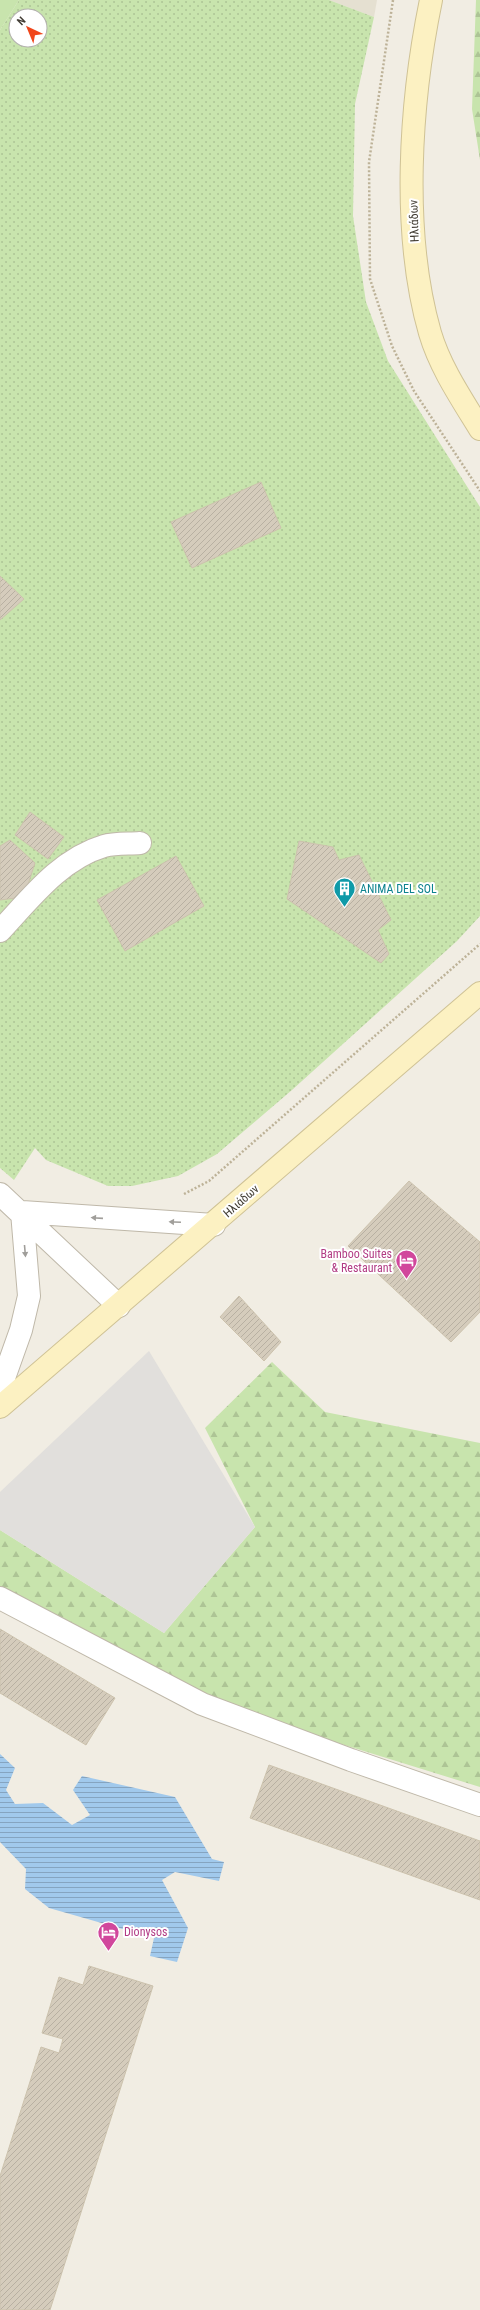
<svg xmlns="http://www.w3.org/2000/svg" width="480" height="2310" viewBox="0 0 480 2310" font-family="'Roboto Condensed',sans-serif">
  <style>
    .residential { fill: #e5e0d1 }
    .grass { fill: url(#grass-dots); fill-rule: evenodd }
    .forest { fill: url(#forest-firs) }
    .park { fill: #c8e4ad }
    .parking { fill: #e1dfdc }
    .water { fill: url(#water-rules) }
    .building { fill: url(#building-hatch); stroke: #ccc2ad }
    .lines { fill: none; stroke-linecap: round; stroke-linejoin: round }
    .street-casing { stroke: #bfb8a9; stroke-width: 24 }
    .secondary-casing { stroke: #cfc295; stroke-width: 24 }
    .path { stroke: #bdb298; stroke-width: 2.5; stroke-dasharray: 2 2; stroke-linecap: butt }
    .street { stroke: #fff; stroke-width: 22 }
    .secondary { stroke: #fcf1c2; stroke-width: 22 }
    .oneway { fill: #a09e9a }
    .labels { text-anchor: middle; dominant-baseline: central; stroke-width: 4; stroke-linejoin: round; paint-order: stroke }
    .street-label { font-size: 12px; fill: #423d34; stroke: #fff }
    .culture-label { font-size: 12px; fill: #0d838f; stroke: #fff; text-anchor: start }
    .hotel-label { font-size: 12px; fill: #b23c85; stroke: #fff; text-anchor: end }
  </style>
  <defs>
    <pattern id="grass-dots" width="8" height="8" patternUnits="userSpaceOnUse"><rect width="8" height="8" fill="#c8e4ad"/><path d="M2 2h.1M6 6h.1" fill="none" stroke="#adc495" stroke-width="1.8" stroke-linecap="round"/></pattern>
    <pattern id="forest-firs" width="22" height="20" patternUnits="userSpaceOnUse"><rect width="22" height="20" fill="#c8e4ad"/><path d="M5 1l3.5 6h-7zM16 11l3.5 6h-7z" fill="#adc495"/></pattern>
    <pattern id="water-rules" width="6" height="5" patternUnits="userSpaceOnUse"><rect width="6" height="5" fill="#a1c9ec"/><path d="M0 2.5h6" fill="none" stroke="#85a4c0"/></pattern>
    <pattern id="building-hatch" width="6" height="6" patternUnits="userSpaceOnUse"><rect width="6" height="6" fill="#d5ccbc"/><path d="M-1 1l2-2M0 6l6-6M5 7l2-2" fill="none" stroke="#b8b0a2"/></pattern>
  </defs>
  <rect width="100%" height="100%" fill="#f1ede3"/>
  <path class="residential" d="M329 0H377L374 17Z"/>
  <path class="grass" d="M19 0H329L374 17 355 104 353 216 366 302 388 361 480 507V916L457 941 292 1090 217 1154 178 1176 132 1186H108L46 1160 35 1148 14 1180 0 1168V30ZM16 16H40V40H16Z"/>
  <path class="forest" d="M476 0H480V160L472 109Z
    M272 1362 325 1412 480 1443V1787L215 1705 0 1598V1530L164 1633 255 1527 205 1428Z"/>
  <path class="park" d="M0 0H19L0 30Z"/>
  <path class="parking" d="M149 1351 255 1527 164 1633 0 1530V1492Z"/>
  <path class="water" d="M0 1754 15 1768 6 1790 15 1804 43 1803 72 1825 90 1815 73 1790 82 1776 175 1797 212 1859 224 1862 219 1881 175 1872 162 1880 188 1928 177 1962 150 1956 154 1938 49 1908 25 1889 26 1869 0 1842Z"/>
  <path class="building" d="M261 482 281 528 192 568 171 522Z
    M0 576 24 599 0 620Z
    M30 812 64 837 48 859 15 835Z
    M10 840 35 863 24 897 0 900V846Z
    M299 841 333 847 339 860 359 855 391 920 378 930 389 954 381 963 287 899Z
    M176 856 204 906 125 951 97 900Z
    M409 1181 480 1242V1312L451 1342 348 1246Z
    M239 1296 281 1342 264 1361 220 1317Z
    M0 1629 115 1698 86 1745 0 1693Z
    M269 1765 480 1841V1900L250 1818Z
    M89 1966 153 1986 50 2310H0V2176L41 2047 59 2053 63 2039 42 2033 59 1977 83 1985Z"/>
  <g class="lines">
    <defs>
      <path id="street" d="M0 931C30 899 60 859 104 846 115 843 129 844 140 843
        M0 1194 119 1306
        M22 1212 214 1225
        M0 1389 21 1330 29 1296 22 1212
        M0 1598 202 1704 351 1760 480 1805"/>
      <path id="secondary" d="M431 0C410 102 401 232 430 333 440 367 461 398 480 429
        M0 1407 480 993"/>
    </defs>
    <use href="#street" class="street-casing"/>
    <use href="#secondary" class="secondary-casing"/>
    <path class="path" d="M393 0 369 162 370 279 392 346 414 391 480 491
      M184 1194 209 1181 480 944"/>
    <use href="#street" class="street"/>
    <use href="#secondary" class="secondary"/>
  </g>
  <defs><path id="oneway-solid" d="M-6-.8H1V-3.2L6.5 0L1 3.2V.8H-6Z"/></defs>
  <g class="oneway">
    <use href="#oneway-solid" transform="translate(97 1218) rotate(-176)"/>
    <use href="#oneway-solid" transform="translate(175 1222) rotate(-177)"/>
    <use href="#oneway-solid" transform="translate(25 1251) rotate(85)"/>
  </g>
  <defs>
    <symbol id="building-pin" viewBox="-11 -11 22 30"><path d="M0 17L-7.5 6A9.5 9.5 0 1 1 7.5 6Z" fill="#0f9aa8" stroke="#fff"/><path d="M-4-6H4V6H1V3H-1V6H-4ZM-2.5-4.3h1.7v1.8h-1.7ZM.8-4.3h1.7v1.8H.8ZM-2.5-1h1.7V.8h-1.7ZM.8-1h1.7V.8H.8Z" fill="#fff"/></symbol>
    <symbol id="hotel-pin" viewBox="-11 -11 22 30"><path d="M0 17L-7.5 6A9.5 9.5 0 1 1 7.5 6Z" fill="#d1479c" stroke="#fff"/><path d="M-6-4.5h1.5V1H6V5H4.5V3h-9V5H-6ZM-4 0a1.8 1.8 0 1 1 3.6 0ZM.5 0V-2.5h3Q6-2.5 6 0Z" fill="#fff"/></symbol>
  </defs>
  <g fill-rule="evenodd">
    <use href="#building-pin" x="332" y="876" width="25" height="34"/>
    <use href="#hotel-pin" x="394" y="1248" width="25" height="34"/>
    <use href="#hotel-pin" x="96" y="1920" width="25" height="34"/>
  </g>
  <g class="labels">
    <g class="street-label">
      <text transform="translate(414 221) rotate(-92)">Ηλιάδων</text>
      <text transform="translate(241 1201) rotate(-41)">Ηλιάδων</text>
    </g>
    <g class="culture-label">
      <text x="360" y="889">ANIMA DEL SOL</text>
    </g>
    <g class="hotel-label">
      <text x="392" y="1254">Bamboo Suites<tspan x="392" dy="14">&amp; Restaurant</tspan></text>
      <text x="124" y="1932" text-anchor="start">Dionysos</text>
    </g>
  </g>
  <g transform="translate(28 28) rotate(316)"><circle r="19" fill="#ffffff" stroke="#b3b1ae"/>
  <path d="M0-3L7 15L0 10L-7 15Z" fill="#f0461b"/>
  <text y="-6" font-size="11" font-weight="bold" text-anchor="middle" fill="#423d34">N</text>
  </g>
</svg>
